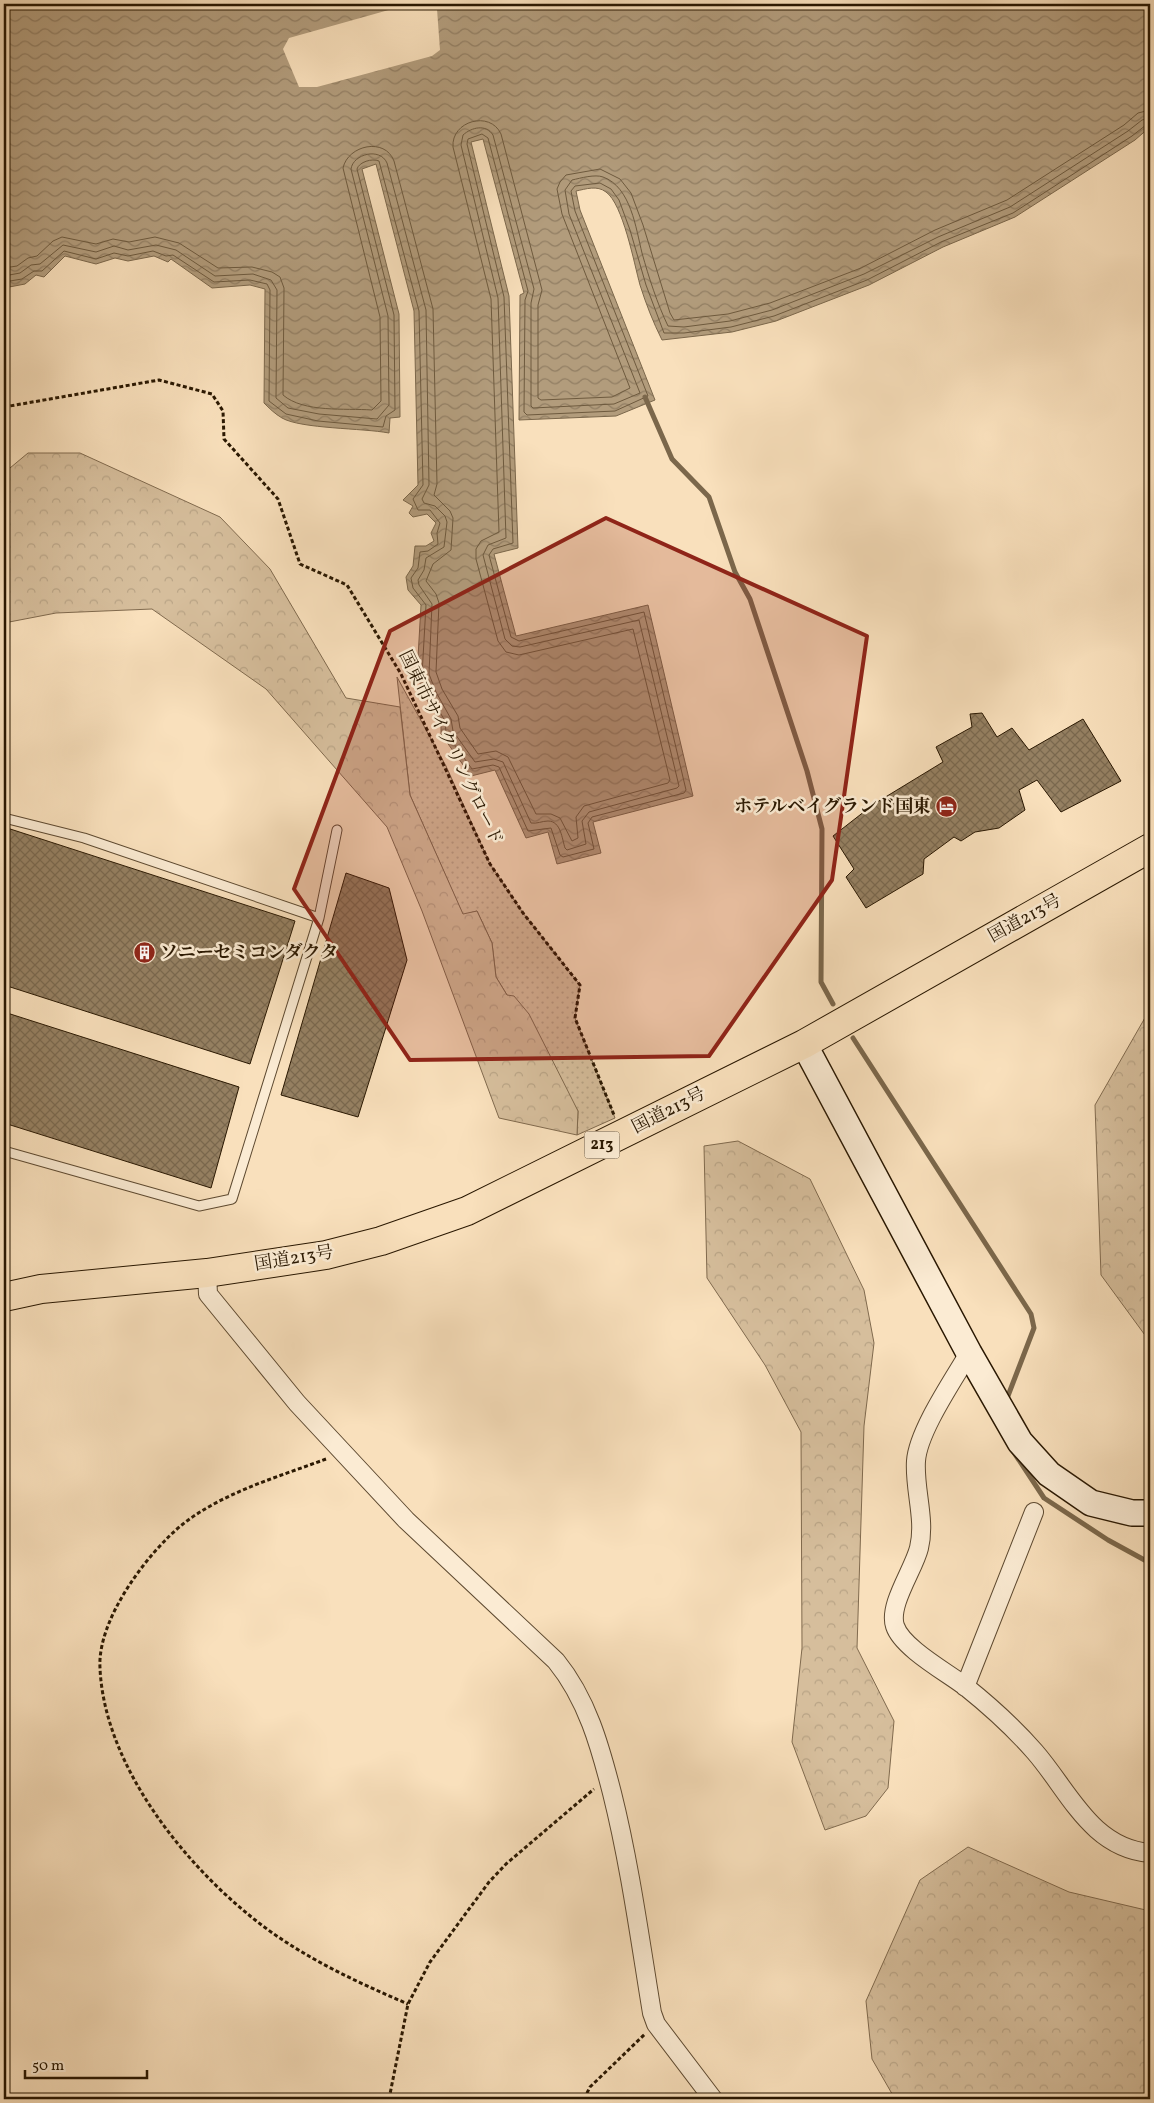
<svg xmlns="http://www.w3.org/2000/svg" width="1154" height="2103" viewBox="0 0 1154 2103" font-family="Vollkorn,'Noto Serif JP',serif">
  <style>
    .grass { fill: url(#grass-dots); stroke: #806a4e }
    .forest { fill: url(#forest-crowns); stroke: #806a4e }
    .water { fill: url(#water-waves); stroke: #7b674b }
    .pier { fill: #f9e0bc }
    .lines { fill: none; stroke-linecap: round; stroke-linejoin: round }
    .shore { stroke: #6e5a3e; stroke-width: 1 }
    .stream { stroke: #7b674b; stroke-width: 5 }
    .building { fill: url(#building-cross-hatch); stroke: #291701 }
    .lane-casing { stroke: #5d4930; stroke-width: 11 }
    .street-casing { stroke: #5d4930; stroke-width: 20 }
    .secondary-casing { stroke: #291701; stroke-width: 28 }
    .highway-casing { stroke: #291701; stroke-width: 30 }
    .path { stroke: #291701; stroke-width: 3; stroke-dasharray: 4 2.5; stroke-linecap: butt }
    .lane { stroke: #fbebd3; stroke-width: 9 }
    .street { stroke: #fbebd3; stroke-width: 18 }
    .secondary { stroke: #fbebd3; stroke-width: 25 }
    .highway { stroke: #f9e0bc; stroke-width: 28 }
    .marked { fill: #8f2418; fill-opacity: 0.2; stroke: #8f2418; stroke-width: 4; stroke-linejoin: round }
    .labels { text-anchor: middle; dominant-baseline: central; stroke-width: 5; stroke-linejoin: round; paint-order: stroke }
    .shield { fill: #fbebd3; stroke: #685740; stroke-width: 1 }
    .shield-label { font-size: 16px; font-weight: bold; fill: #291701 }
    .street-label { font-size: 18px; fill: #291701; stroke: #fbebd3 }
    .poi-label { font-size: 18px; font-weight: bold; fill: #291701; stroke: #fbebd3; text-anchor: end }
  </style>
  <defs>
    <pattern id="grass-dots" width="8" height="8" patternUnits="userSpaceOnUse" patternTransform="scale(1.25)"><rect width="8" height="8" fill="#d6be9c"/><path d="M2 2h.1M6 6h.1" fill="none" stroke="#b8a385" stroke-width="1.8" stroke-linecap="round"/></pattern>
    <pattern id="forest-crowns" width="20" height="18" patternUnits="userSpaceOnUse" patternTransform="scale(1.25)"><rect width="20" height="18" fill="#d6be9c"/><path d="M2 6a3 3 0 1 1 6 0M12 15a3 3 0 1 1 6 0" fill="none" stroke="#b8a385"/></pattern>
    <pattern id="water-waves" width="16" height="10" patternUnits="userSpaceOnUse" patternTransform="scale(1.25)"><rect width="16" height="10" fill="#b29c7c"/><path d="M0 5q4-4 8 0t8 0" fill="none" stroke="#917e63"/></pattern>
    <pattern id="building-cross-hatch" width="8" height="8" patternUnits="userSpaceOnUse" patternTransform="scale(1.25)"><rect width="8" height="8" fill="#958062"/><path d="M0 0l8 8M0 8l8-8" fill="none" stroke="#7a684e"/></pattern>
  </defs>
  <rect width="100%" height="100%" fill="#f9e0bc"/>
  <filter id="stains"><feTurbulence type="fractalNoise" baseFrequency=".004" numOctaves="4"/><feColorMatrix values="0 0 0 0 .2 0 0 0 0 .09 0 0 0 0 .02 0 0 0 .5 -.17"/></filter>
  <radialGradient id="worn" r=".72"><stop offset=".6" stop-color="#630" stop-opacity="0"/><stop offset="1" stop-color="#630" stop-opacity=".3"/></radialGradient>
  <path class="grass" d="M397 677 446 766 490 864 523 913 580 985 575 1018 615 1118 577 1135 578 1111 496 977 492 943 477 911 463 915 410 795Z"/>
  <path class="forest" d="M28 453H80L220 517 270 569 346 698 400 707 410 795 463 914 477 911 492 943 496 977 507 995 514 996 529 1014 578 1111 577 1135 499 1118 422 911 387 827 266 689 152 609 56 613 4 623V473Z
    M1150 1009V1342L1101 1275 1095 1105Z
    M738 1141 810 1179 864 1290 874 1343 864 1426 857 1648 894 1721 888 1788 866 1816 825 1830 792 1742 802 1648 801 1432 765 1365 707 1278 704 1146Z
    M968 1847 1069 1892 1150 1911V2099H895L872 2059 866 2001 920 1880Z"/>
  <path class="water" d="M4 4H1150V127L1135 140 1015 217 943 247 869 285 776 321 732 332 662 340C653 322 646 304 640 285 634 263 623 204 606 192 597 185 586 189 576 191L580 210 655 400 616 416 519 420 520 295 524 293 483 139 471 142 509 296 518 548 494 554 516 636 648 605 693 796 593 822 601 853 557 864 548 832 526 838 495 770 471 776 441 734V723L425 697 417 675 421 605 408 590 406 577 413 566 415 546H426L434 541 431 533 436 523 427 514 413 517 409 513 413 506 403 500 418 485 414 311 376 164 362 169 399 314 400 417 390 418 389 433C363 428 301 429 282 418 275 414 269 408 264 403L265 289 250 285 212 288 171 259 168 262 154 256 128 261 115 258 96 264 65 256 44 277 36 275 25 284 4 288Z"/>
  <path class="pier" d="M410 4H430L437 9 440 50 432 56 317 87H299L283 49 289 38Z"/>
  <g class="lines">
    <path class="shore" d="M4 268 17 266 28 258 37 256 53 241 62 237 96 244 113 239 129 242 155 237 179 243 218 268 252 267 272 272 280 277 284 288 283 395C304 413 345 408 372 410L381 401 380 317 343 168C348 145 385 137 394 161L433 309 437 484 434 495 450 511 453 518 451 550 433 564 426 581 436 594 439 603 436 672 442 689 458 716 460 728 478 754 496 751 508 757 536 814H551L560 818 572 841 578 838 576 817 584 806 668 783 670 780 633 629 519 655 506 652 498 641 476 559V549L481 541 499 532 491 299 453 147C451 121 490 110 501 134L542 290 538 305V398L541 400 612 397 630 388 562 214 557 189 560 182 566 175 600 169 620 179 631 193 643 225 670 313 674 320 728 314 770 303 861 268 935 230 1007 200 1124 125 1138 113 1150 110
      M4 276 20 273 31 265 40 264 63 245 96 252 114 246 128 250 156 245 176 250 215 276 253 274 271 280 277 290 276 398 288 408 319 414 377 419 389 405 388 316 351 169C353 154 380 147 387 163L426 310 429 485 422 499 424 503 435 506 445 516 447 522 444 547 426 558 424 570 418 580 419 585 432 604 429 674 436 692 451 719 453 731 475 762 494 759 503 762 531 823C537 824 542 821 548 821 561 821 562 839 565 848L567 850 586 844 582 821 589 812 677 788 679 786 639 620 520 647 512 646 505 639 483 555 488 545 506 538 498 298 461 145 463 135C472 127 486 124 493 135L534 289 531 303V406L533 408 614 404 640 393 569 214 565 190 572 180C581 178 595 174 603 177 631 187 636 229 642 253 649 278 657 303 668 326L684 327 730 321 772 310 864 274 938 237 1010 207 1128 131 1142 120 1150 118
      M4 282 22 279 34 271H42L64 251 96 259 114 253 128 256 153 251 166 256 173 255 214 282 250 280 267 284 270 290 269 401 286 414 318 421 383 427 386 416 395 410 394 315 357 169C359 162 372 158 379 161L419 311 423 485 413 499 418 510H430L440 523 437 533 438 544 428 551 420 552 418 568 411 578 413 588 426 605 422 675 430 695 445 721 446 733 472 769 493 765 499 767 528 831 551 828 560 855 563 857 594 849 588 823 592 817 684 793 686 790 644 612 519 641 511 637 489 555 493 549 513 543 504 297 467 144 468 139 482 134 488 138 528 291 525 300 524 412 527 415 615 411 648 396 575 211 571 191 575 186 600 183 611 189 619 200 630 230 646 285 664 333H684L731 327 774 316 867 280 941 242 1013 213 1132 136 1146 125 1150 124"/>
    <path class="stream" d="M645 397 672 459 709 497 735 572 750 599 807 771 822 829 821 982 833 1004
      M853 1038 1031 1314 1034 1328 1006 1401
      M1011 1448 1044 1498 1108 1540 1150 1563"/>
  </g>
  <path class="building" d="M982 713 997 737 1012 728 1029 750 1083 719 1121 781 1061 812 1037 780 1019 790 1025 810 999 828 975 832 961 841 954 837 924 859 923 874 866 908 846 877 854 869 833 836 874 804 943 762 936 747 972 727 970 714Z
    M4 827 295 921 250 1064 4 985Z
    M346 873 389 888 407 960 358 1117 281 1095Z
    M4 1012 239 1087 211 1188 4 1123Z"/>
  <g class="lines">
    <defs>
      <path id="lane" d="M4 818 84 838 319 918
        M4 1151 199 1206 232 1199 319 918 337 830"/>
      <path id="street" d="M207 1273 208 1294 297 1403 406 1520 556 1661C587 1699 600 1746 612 1793 630 1865 640 1940 652 2013L656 2024 713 2099
        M969 1353C954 1379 918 1431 916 1461 914 1489 926 1520 919 1548 914 1569 888 1605 895 1626 902 1648 948 1673 966 1687 991 1707 1014 1728 1035 1752 1069 1791 1091 1848 1150 1853
        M965 1687 1034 1512"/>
      <path id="secondary" d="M804 1044 969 1353 1020 1442 1049 1474 1091 1503 1132 1513H1150"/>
      <path id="highway" d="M4 1297 41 1289 207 1273 326 1255 381 1241 467 1211 804 1044 1150 848"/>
    </defs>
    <use href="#lane" class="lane-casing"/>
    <use href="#street" class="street-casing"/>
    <use href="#secondary" class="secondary-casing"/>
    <use href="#highway" class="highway-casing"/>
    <path class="path" d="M4 407 159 380 212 394 223 411 224 439 278 499 300 564 347 585 401 674 490 864 523 913 580 985 575 1018 614 1115
      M326 1459C278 1477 224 1492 183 1524 147 1553 97 1620 100 1668 104 1762 179 1858 249 1915 296 1954 352 1980 408 2004
      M4 2096 9 2099
      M389 2099 408 2004 430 1962 489 1882 506 1864 594 1789
      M584 2099 590 2087 645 2034"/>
    <use href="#lane" class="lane"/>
    <use href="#street" class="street"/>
    <use href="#secondary" class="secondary"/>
    <use href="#highway" class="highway"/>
  </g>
  <path class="marked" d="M606 518 867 636 832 880 709 1056 410 1060 294 889 390 631Z"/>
  <defs>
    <symbol id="hotel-disc" viewBox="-11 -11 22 22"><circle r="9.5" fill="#8f2418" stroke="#fbebd3"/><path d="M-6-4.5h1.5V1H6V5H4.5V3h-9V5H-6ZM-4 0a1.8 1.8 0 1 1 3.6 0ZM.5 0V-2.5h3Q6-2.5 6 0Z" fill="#fff"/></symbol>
    <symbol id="building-disc" viewBox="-11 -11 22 22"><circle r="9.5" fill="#8f2418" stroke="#fbebd3"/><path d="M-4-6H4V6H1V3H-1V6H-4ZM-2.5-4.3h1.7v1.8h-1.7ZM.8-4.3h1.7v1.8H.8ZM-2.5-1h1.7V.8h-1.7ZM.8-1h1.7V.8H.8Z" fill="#fff"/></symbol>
  </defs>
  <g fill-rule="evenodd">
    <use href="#hotel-disc" x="934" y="794" width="25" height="25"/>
    <use href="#building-disc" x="132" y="940" width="25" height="25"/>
  </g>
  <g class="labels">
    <rect class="shield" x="584.5" y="1131.5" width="35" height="27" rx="4"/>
    <g class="shield-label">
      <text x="602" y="1145">213</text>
    </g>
    <g class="street-label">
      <text transform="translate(450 748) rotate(64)">国東市サイクリングロード</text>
      <text transform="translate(1025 919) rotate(-29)">国道213号</text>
      <text transform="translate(669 1111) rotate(-27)">国道213号</text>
      <text transform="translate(294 1259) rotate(-9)">国道213号</text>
    </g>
    <g class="poi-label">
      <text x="931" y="807">ホテルベイグランド国東</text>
      <text x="160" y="953" text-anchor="start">ソニーセミコンダクタ</text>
    </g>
  </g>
  <rect width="1154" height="2103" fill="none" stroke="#f9e0bc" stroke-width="20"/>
  <rect x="5" y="5" width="1144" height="2093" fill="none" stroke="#291701" stroke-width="2.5"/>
  <rect x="10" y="10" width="1134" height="2083" fill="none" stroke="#291701"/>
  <path d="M25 2070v8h122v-8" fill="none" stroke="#291701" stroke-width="2.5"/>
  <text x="32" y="2070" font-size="15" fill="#291701" stroke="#fbebd3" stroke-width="4" paint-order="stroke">50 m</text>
  <rect width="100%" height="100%" filter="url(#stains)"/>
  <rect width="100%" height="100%" fill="url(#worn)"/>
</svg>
